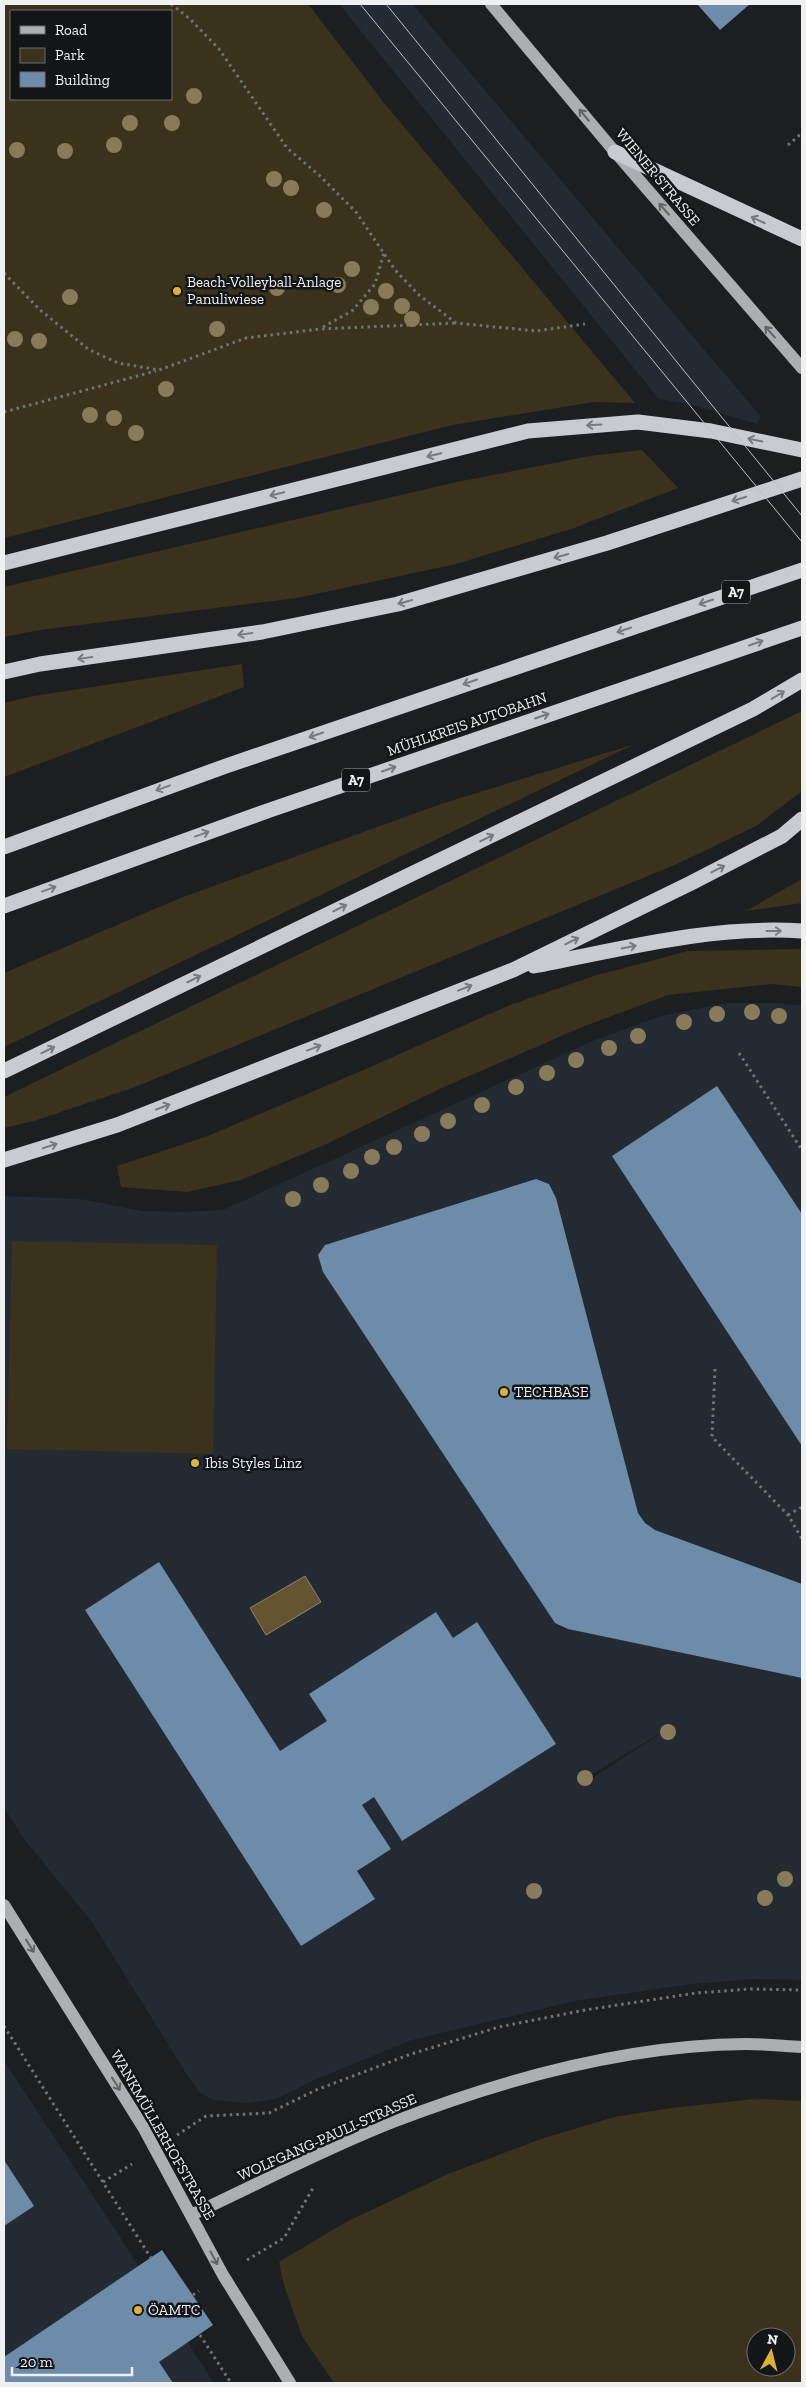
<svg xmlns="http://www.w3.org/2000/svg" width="806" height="2387" viewBox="0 0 806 2387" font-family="'Zilla Slab',serif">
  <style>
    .built { fill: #232a32; fill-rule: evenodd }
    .green { fill: #3b321c; fill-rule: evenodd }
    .water { fill: #645530; stroke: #8d846a }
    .building { fill: #6c8ca9 }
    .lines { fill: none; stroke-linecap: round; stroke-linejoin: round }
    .path { stroke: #707375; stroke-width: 3; stroke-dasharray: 2.5 4; stroke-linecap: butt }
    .major { stroke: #acafb2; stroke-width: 12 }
    .highway { stroke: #c8ccd0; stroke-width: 15 }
    .tram { stroke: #bfc1c4; stroke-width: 1 }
    .tree { fill: #887b59 }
    .oneway { stroke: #606266 }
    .oneway2 { stroke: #777a7e }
    .poi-dot { fill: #deb133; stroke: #131619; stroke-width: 2 }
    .labels { text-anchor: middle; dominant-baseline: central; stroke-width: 5; stroke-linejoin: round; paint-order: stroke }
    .shield { fill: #131619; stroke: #acafb1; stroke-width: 1 }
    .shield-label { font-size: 14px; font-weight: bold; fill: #eef0f2 }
    .street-label { font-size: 15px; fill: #eef0f2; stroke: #131619 }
    .poi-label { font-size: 15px; fill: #eef0f2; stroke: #131619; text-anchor: start }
  </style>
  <rect width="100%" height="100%" fill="#1c1f22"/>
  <path class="built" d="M339 4H412L761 417 757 424 693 405 659 399Z
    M727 1003H778L802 1006V1980L754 1979 691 1984 574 2001 412 2040 316 2079 276 2099 248 2103 214 2100 199 2092 186 2073 92 1922 24 1839 4 1807V1196L80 1199 142 1211 180 1212 223 1210 595 1040 661 1016ZM674 1725 591 1779 589 1776Z
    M4 2061 105 2214 214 2383H4Z"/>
  <path class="green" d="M4 4H308L385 104 635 403 594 402 452 425 4 538ZM171 11V99H11V11Z
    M642 450 678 488 574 528 456 564 297 598 40 630 4 637V587L457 482 590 456Z
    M242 664 244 687 4 777V703L34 696Z
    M802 711V791L756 826 677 864 135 1087 34 1121 4 1128V1097Z
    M635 744 4 1047V973L183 897 441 804Z
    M802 879V903L746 911Z
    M802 949V987L772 984 668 995 582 1027 444 1087 322 1146 241 1180 187 1192 121 1187 117 1166 208 1136 368 1068 510 1005 594 976 688 951Z
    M12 1241 217 1245 213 1454 7 1449Z
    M754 2099 802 2101V2383H334L302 2336 284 2285 279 2262 346 2222 448 2174 541 2139 614 2117 672 2108ZM756 2337H786V2367H756Z"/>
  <path class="water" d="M305 1576 321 1602 266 1635 250 1608Z"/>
  <path class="building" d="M697 4H750L720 30Z
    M717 1086 802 1214V1446L612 1156Z
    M536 1179 549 1184 556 1198 638 1513 645 1523 655 1530 802 1584V1678L568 1629 555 1623 323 1272 318 1255 325 1245Z
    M159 1562 280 1751 327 1721 309 1694 436 1612 453 1638 477 1622 556 1744 402 1841 374 1797 362 1805 391 1849 357 1871 375 1899 301 1946 85 1610Z
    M4 2160 34 2206 4 2226Z
    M162 2250 213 2325 159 2362 173 2383H4V2357Z"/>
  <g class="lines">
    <path class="path" d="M171 4 190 19 219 49 287 148 319 175 356 212 395 270 419 295 456 323 536 331 585 324
      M788 145 802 133
      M4 273 39 309 88 349 118 363 159 370 246 338 320 329 456 323
      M323 327 352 311 375 284 384 253
      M4 412 156 371
      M739 1053 802 1150
      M715 1369 712 1437 788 1515 802 1539
      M788 1515 802 1507
      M4 2026 151 2258
      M177 2135 206 2116 269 2113 316 2090 411 2054 499 2027 585 2010 696 1993 751 1989 802 1990
      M103 2182 132 2164
      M247 2260 284 2238 313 2188
      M193 2295 199 2291
      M200 2335 231 2383"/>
    <path class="major" d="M491 4 615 152 802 368
      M4 1905 143 2127 223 2275 290 2383
      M191 2215C258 2184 324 2149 393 2122 504 2079 626 2045 746 2044 764 2044 783 2046 802 2047"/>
    <path class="highway" d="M615 152 802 239
      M4 563 528 431 638 422 711 431 802 450
      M4 672 40 664 262 632 398 604 607 543 802 479
      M4 847 226 766 802 570
      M4 906 270 810 802 628
      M534 966C622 949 712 925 802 931
      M4 1071 753 709 802 680
      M4 1160 117 1125 513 970 691 883 782 836 802 819"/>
    <path class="tram" d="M360 4 802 542
      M386 4 802 516"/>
  </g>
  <g class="tree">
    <circle cx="194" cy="96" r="8"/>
    <circle cx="130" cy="123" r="8"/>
    <circle cx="172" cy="123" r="8"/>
    <circle cx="114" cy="145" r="8"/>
    <circle cx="17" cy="150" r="8"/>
    <circle cx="65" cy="151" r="8"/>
    <circle cx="274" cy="179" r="8"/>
    <circle cx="291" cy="188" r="8"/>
    <circle cx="324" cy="210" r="8"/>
    <circle cx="352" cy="269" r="8"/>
    <circle cx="338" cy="285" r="8"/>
    <circle cx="277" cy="288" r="8"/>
    <circle cx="386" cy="291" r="8"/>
    <circle cx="70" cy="297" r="8"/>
    <circle cx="402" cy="306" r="8"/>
    <circle cx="371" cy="307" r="8"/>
    <circle cx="412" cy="319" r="8"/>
    <circle cx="217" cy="329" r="8"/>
    <circle cx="15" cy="339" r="8"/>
    <circle cx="39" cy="341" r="8"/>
    <circle cx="166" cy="389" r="8"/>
    <circle cx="90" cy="415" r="8"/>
    <circle cx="114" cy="418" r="8"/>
    <circle cx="136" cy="433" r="8"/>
    <circle cx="752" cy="1012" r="8"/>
    <circle cx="717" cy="1014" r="8"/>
    <circle cx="779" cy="1016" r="8"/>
    <circle cx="684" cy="1022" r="8"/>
    <circle cx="638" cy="1036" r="8"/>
    <circle cx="609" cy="1048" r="8"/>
    <circle cx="576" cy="1060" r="8"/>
    <circle cx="547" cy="1073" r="8"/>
    <circle cx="516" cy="1087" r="8"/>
    <circle cx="482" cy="1105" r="8"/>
    <circle cx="448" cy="1121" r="8"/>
    <circle cx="422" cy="1134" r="8"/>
    <circle cx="394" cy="1147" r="8"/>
    <circle cx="372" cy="1157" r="8"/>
    <circle cx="351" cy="1171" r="8"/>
    <circle cx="321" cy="1185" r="8"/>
    <circle cx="293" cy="1199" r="8"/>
    <circle cx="668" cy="1732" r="8"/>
    <circle cx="585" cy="1778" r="8"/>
    <circle cx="785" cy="1879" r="8"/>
    <circle cx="534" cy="1891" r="8"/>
    <circle cx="765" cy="1898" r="8"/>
  </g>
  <defs><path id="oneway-shaft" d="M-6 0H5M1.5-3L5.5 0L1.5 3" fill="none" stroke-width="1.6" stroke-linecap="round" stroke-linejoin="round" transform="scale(1.25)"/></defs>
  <g class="oneway">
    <use href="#oneway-shaft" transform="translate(584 115) rotate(-130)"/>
    <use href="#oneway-shaft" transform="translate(664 209) rotate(-131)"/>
    <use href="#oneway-shaft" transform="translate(770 332) rotate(-132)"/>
    <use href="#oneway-shaft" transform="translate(30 1946) rotate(58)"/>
    <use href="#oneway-shaft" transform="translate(116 2084) rotate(58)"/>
    <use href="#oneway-shaft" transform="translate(214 2258) rotate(62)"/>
  </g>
  <g class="oneway2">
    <use href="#oneway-shaft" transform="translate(758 220) rotate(-155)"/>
    <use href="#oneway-shaft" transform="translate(594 425) rotate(177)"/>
    <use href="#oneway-shaft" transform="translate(755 440) rotate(-169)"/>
    <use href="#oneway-shaft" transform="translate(434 455) rotate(166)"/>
    <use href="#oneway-shaft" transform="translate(277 494) rotate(166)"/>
    <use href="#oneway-shaft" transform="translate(739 499) rotate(162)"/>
    <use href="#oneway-shaft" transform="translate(561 556) rotate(164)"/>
    <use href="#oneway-shaft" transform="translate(405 602) rotate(164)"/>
    <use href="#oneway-shaft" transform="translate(706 602) rotate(161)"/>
    <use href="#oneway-shaft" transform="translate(624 630) rotate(161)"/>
    <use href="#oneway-shaft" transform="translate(245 634) rotate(172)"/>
    <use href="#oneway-shaft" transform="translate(756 643) rotate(-19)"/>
    <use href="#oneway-shaft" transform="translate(85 658) rotate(172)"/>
    <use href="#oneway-shaft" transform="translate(470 682) rotate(161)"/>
    <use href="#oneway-shaft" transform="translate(778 695) rotate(-31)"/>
    <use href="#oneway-shaft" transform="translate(542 716) rotate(-19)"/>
    <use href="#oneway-shaft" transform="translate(316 735) rotate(161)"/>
    <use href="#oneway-shaft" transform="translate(389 769) rotate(-19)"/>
    <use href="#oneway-shaft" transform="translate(163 788) rotate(160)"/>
    <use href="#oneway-shaft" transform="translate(202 834) rotate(-20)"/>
    <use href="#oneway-shaft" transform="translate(487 838) rotate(-26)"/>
    <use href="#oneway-shaft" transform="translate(718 869) rotate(-27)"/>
    <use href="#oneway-shaft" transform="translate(49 889) rotate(-20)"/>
    <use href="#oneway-shaft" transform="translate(340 908) rotate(-26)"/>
    <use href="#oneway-shaft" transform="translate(774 931)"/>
    <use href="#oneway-shaft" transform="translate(572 941) rotate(-26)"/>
    <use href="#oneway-shaft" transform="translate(629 947) rotate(-11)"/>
    <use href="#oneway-shaft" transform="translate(194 979) rotate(-26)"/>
    <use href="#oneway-shaft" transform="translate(465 988) rotate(-21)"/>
    <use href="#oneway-shaft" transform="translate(314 1048) rotate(-21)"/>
    <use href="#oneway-shaft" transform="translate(48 1050) rotate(-26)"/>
    <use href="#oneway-shaft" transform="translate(163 1107) rotate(-21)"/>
    <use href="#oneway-shaft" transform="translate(50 1146) rotate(-18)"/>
  </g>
  <g class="poi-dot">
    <circle cx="177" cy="291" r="5"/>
    <circle cx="504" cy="1392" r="5"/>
    <circle cx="195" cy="1463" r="5"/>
    <circle cx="138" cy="2310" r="5"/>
  </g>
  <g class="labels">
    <g class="shield">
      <rect x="722" y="580.5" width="28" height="23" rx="4"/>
      <rect x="342" y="768.5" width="28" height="23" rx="4"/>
    </g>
    <g class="shield-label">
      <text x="736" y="592">A7</text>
      <text x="356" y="780">A7</text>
    </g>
    <g class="street-label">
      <text transform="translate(658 177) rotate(50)">WIENER STRASSE</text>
      <text transform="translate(467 724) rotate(-19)">MÜHLKREIS AUTOBAHN</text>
      <text transform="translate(163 2135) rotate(60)">WANKMÜLLERHOFSTRASSE</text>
      <text transform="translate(327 2137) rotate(-24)">WOLFGANG-PAULI-STRASSE</text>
    </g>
    <g class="poi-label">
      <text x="187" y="282">Beach-Volleyball-Anlage<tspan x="187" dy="17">Panuliwiese</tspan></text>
      <text x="514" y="1392">TECHBASE</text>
      <text x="205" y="1463">Ibis Styles Linz</text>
      <text x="148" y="2310">ÖAMTC</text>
    </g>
  </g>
  <rect width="806" height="2387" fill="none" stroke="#eef0f2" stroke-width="10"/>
  <rect x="10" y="10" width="162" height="90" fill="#131619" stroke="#6b6d70"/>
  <rect x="20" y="26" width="25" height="8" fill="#acafb2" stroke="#6b6d70"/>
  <text x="55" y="35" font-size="15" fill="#eef0f2">Road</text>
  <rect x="20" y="48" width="25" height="15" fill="#3b321c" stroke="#6b6d70"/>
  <text x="55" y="60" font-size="15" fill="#eef0f2">Park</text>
  <rect x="20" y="72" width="25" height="15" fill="#6c8ca9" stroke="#6b6d70"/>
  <text x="55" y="85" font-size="15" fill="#eef0f2">Building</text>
  <g transform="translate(771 2352) rotate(7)"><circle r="24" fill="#131619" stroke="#6b6d70"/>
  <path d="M0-4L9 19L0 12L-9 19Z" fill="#deb133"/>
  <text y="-8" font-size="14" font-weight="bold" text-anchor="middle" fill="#eef0f2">N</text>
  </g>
  <path d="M12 2367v8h120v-8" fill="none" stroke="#eef0f2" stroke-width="2.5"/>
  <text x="20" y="2367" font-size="15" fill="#eef0f2" stroke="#131619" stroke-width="4" paint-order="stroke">20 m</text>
</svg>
